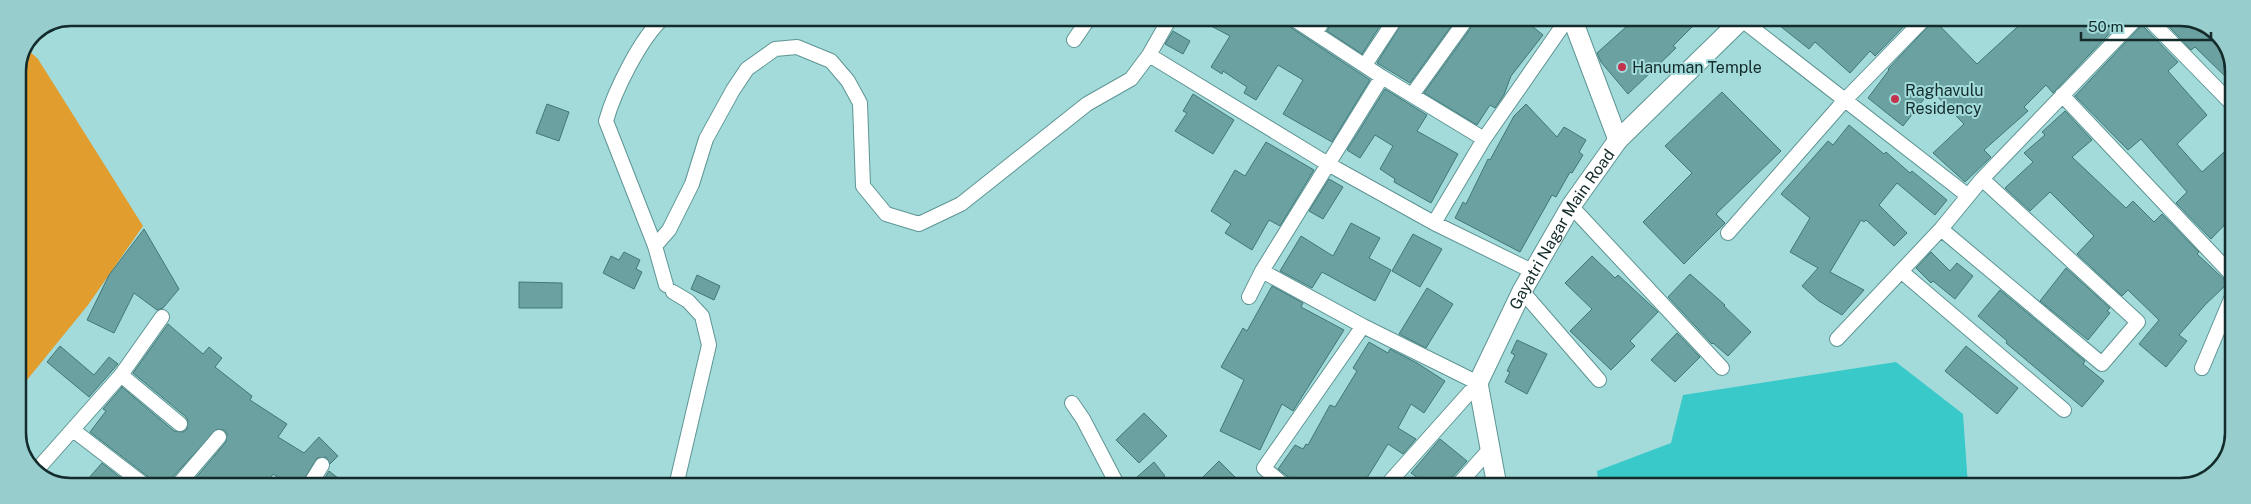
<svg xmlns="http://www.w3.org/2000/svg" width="2251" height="504" viewBox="0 0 2251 504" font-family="'Public Sans',sans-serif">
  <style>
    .green { fill: #e19e2f }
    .water { fill: #39c9c9 }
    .building { fill: #6ba2a1; stroke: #417777 }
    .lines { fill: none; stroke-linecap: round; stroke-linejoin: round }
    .street-casing { stroke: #5e9594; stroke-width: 16 }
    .secondary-casing { stroke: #5e9594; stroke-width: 21 }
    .street { stroke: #fff; stroke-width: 14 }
    .secondary { stroke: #fff; stroke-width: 19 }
    .poi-dot { fill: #c3334e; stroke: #a3dbdb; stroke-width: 2 }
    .labels { text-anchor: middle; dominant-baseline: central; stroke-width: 4; stroke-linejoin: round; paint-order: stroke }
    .poi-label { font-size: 16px; fill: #142b2b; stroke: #a3dbdb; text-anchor: start }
    .street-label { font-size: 16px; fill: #142b2b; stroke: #a3dbdb }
    .rim { fill: none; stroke: #142b2b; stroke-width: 2.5 }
  </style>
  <rect width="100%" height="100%" fill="#a3dbdb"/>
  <path class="green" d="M27 49 38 59 143 226 88 305 18 391V71Z"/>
  <path class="water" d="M1896 362 1963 414 1968 486H1599L1597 471 1671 443 1683 395Z"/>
  <path class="building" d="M1196 18H1283L1287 25 1370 80 1332 142 1283 114 1303 80 1278 65 1256 100 1244 93 1247 87 1223 71 1222 74 1211 67 1230 36Z
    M1334 18H1385L1362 54 1327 31Z
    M1405 18H1457L1410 83 1377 63Z
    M1469 18H1522L1543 35 1511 76 1504 95 1495 108 1490 105 1477 125 1424 93 1470 29 1472 24Z
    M1636 18H1701L1673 46 1676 48 1628 94 1601 62 1597 53Z
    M1770 18H1912L1875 56 1870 51 1850 73 1815 42 1809 49Z
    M2027 18H2124L2053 93 2046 85 2024 107 2028 111 1984 150 1991 157 1965 182 1933 153 1964 124 1931 90 1903 126 1868 98 1889 70 1888 69 1934 20 1977 64Z
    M2161 18H2190L2219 35 2233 65V84L2195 47 2191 50Z
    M2142 25 2178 62 2168 71 2207 115 2177 144 2202 172 2233 144V216L2211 239 2176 203 2187 192 2141 139 2128 150 2075 96Z
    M1173 31 1190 41 1183 54 1165 44Z
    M1385 89 1427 115 1417 131 1458 154 1431 203 1394 182 1395 179 1380 169 1393 146 1375 135 1360 158 1347 150Z
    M1722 92 1781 151 1716 214 1725 223 1684 264 1643 222 1692 173 1665 146Z
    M1193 94 1234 120 1213 154 1175 131 1187 113 1183 111Z
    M547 104 569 112 559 141 536 133Z
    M1526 104 1557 137 1564 127 1586 140 1579 152 1583 155 1572 173 1570 172 1556 197 1552 195 1520 252 1455 218 1463 202 1466 204 1488 159 1490 160 1514 116Z
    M2065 111 2092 140 2072 157 2126 208 2133 201 2154 222 2162 214 2199 252 2197 254 2228 283 2205 305 2179 335 2187 341 2166 367 2139 344 2159 320 2128 290 2122 296 2077 254 2094 236 2050 192 2030 211 2005 188 2033 162 2024 153 2045 135 2042 132Z
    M1849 125 1884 154 1886 152 1910 173 1912 171 1947 200 1935 215 1897 183 1879 205 1907 233 1894 246 1866 220 1864 222 1861 220 1830 272 1864 290 1842 315 1819 301 1802 286 1818 268 1790 252 1810 218 1781 194 1828 141 1833 145Z
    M1266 142 1314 170 1280 226 1269 220 1252 250 1225 233 1231 224 1211 211 1235 170 1245 176Z
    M1329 179 1343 187 1323 219 1309 211Z
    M1351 223 1380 238 1369 258 1391 270 1375 301 1322 272 1312 288 1280 271 1301 236 1333 256Z
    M144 229 179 289 163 308 157 310 134 293 114 333 87 320 109 275Z
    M1413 234 1442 249 1420 287 1392 271Z
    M624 252 640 260 636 269 642 272 634 289 603 273 611 256 619 260Z
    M1931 252 1950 271 1957 263 1973 276 1955 299 1933 281 1931 283 1916 268Z
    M1592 256 1615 278 1618 275 1658 312 1630 341 1635 346 1611 370 1570 331 1592 309 1565 283Z
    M2066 268 2110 308 2107 311 2110 313 2088 340 2040 301Z
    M1690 274 1725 305 1724 306 1751 332 1728 356 1713 343 1712 344 1668 297Z
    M697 275 720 286 714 300 691 289Z
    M519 282 562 283V308H519Z
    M1272 286 1303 303 1301 307 1344 330 1293 411 1282 404 1260 450 1220 431 1244 380 1221 367 1243 328 1247 331Z
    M1427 288 1453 304 1426 348 1399 334Z
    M2000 290 2085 361 2083 364 2104 381 2082 407 2006 343 2007 341 1978 316Z
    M168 324 203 354 209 347 222 358 215 367 252 396 250 400 287 424 278 437 304 453 319 437 338 456 330 464 326 457 317 458 300 486H292L273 474 266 486H189L226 442 227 434 224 430 217 429 170 480 168 486H155L151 479 90 432 106 411 103 409 122 387 174 431 183 432 187 429 188 421 186 417 133 373Z
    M1677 333 1700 357 1675 382 1651 360Z
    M1517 340 1547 354 1527 394 1505 382 1510 372 1507 371 1515 355 1511 353Z
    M1369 342 1388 353 1390 349 1417 363 1445 381 1424 413 1411 404 1398 428 1416 439 1403 454 1388 444 1362 486H1295L1291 479 1278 469 1295 445 1303 449 1306 444 1308 445 1330 405 1335 407 1357 371 1353 368Z
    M60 346 94 375 109 357 118 364 89 397 47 362Z
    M1966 346 2018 388 1997 414 1945 371Z
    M1144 413 1167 436 1139 463 1116 440Z
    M1440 439 1467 461 1450 480 1448 486H1429L1411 473Z
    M1219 461 1244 486H1194Z
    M1154 462 1165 476 1153 486H1127Z
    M102 463 131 486H97L88 479Z
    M329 471 348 486H320Z"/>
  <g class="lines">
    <defs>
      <path id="street" d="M663 18C640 39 614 92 606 121L655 246 666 285
        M1170 18 1149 55 1328 164 1434 223 1534 272
        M1292 18 1382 77 1484 139
        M2148 18 2233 105
        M1742 20 1967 195
        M1315 33 1325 18
        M1074 40 1089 18
        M1365 65 1396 18
        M1412 95 1463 24
        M2062 95 2233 276
        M1571 206 1722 368
        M1434 223 1484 139 1568 18
        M1941 229 2102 364 2138 322 1982 179
        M1728 233 1844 101 1925 18
        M655 246 669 230 692 184 706 139 733 90 747 69 775 49 797 47 831 61 848 81 860 103 863 186 886 214 919 224 961 204 1087 104 1131 79 1149 55
        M1262 271 1363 326 1478 383 1386 486
        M1902 272 2064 410
        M1522 291 1599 380
        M673 292 688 301 702 316 709 345 676 486
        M1249 297 1262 271 1382 77
        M1837 339 1941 229 1982 179 2137 18
        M2202 368 2233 294
        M121 375 180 424
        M2232 391 2233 392
        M1072 403 1083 419 1118 486
        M73 430 146 486
        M35 472 121 375 162 317
        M177 486 219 437
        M309 486 322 465
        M1285 486 1264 468 1363 326
        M1457 486 1490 449"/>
      <g id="secondary">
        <path d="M1572 18 1618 140"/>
        <path id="s1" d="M1497 486 1478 383 1522 291 1571 206 1618 140 1743 18"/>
      </g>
    </defs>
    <use href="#street" class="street-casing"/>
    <use href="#secondary" class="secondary-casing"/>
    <use href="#street" class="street"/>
    <use href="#secondary" class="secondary"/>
  </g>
  <g class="poi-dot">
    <circle cx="1622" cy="67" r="5"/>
    <circle cx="1895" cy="99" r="5"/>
  </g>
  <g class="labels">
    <g class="poi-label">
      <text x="1632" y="67">Hanuman Temple</text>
      <text x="1905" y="90">Raghavulu<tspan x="1905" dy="18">Residency</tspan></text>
    </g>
    <g class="street-label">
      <text stroke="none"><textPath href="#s1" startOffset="280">Gayatri Nagar Main Road</textPath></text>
    </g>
  </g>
  <path d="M0 0H2251V504H0ZM71 26H2180A45 45 0 0 1 2225 71V433A45 45 0 0 1 2180 478H71A45 45 0 0 1 26 433V71A45 45 0 0 1 71 26Z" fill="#98cdcd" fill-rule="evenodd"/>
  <path class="rim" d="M71 26H2180A45 45 0 0 1 2225 71V433A45 45 0 0 1 2180 478H71A45 45 0 0 1 26 433V71A45 45 0 0 1 71 26Z"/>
  <path d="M2081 32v8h130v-8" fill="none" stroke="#142b2b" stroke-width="2.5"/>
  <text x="2088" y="32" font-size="15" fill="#142b2b" stroke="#a3dbdb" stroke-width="4" paint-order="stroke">50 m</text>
</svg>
